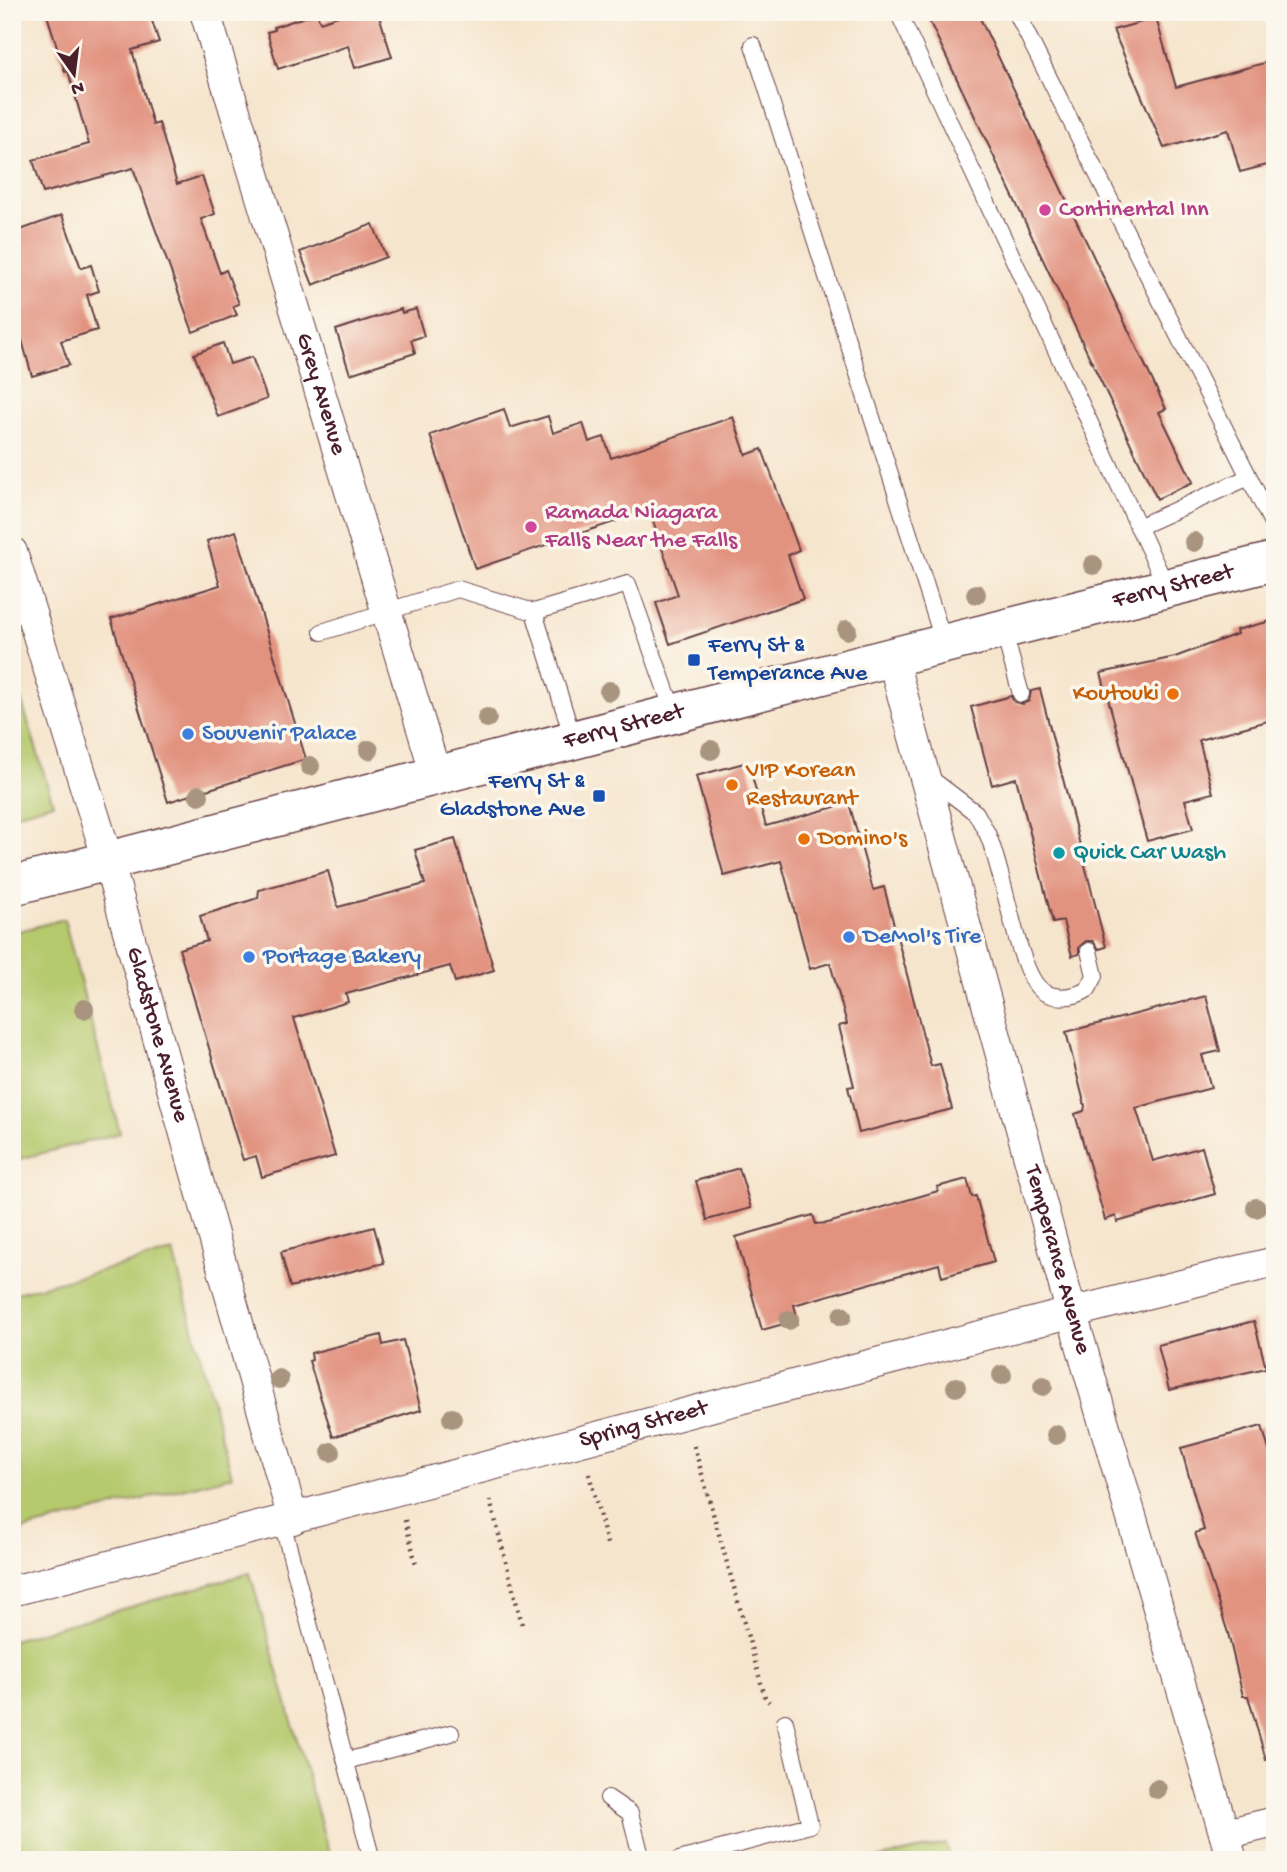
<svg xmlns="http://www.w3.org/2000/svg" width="1287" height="1872" viewBox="0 0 1287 1872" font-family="'Gochi Hand',sans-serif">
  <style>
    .green { fill: #b5c96d; stroke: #80744c; stroke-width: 2 }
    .building { fill: #e29380 }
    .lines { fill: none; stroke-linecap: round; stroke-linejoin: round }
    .service-casing { stroke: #643d43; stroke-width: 18 }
    .minor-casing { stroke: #643d43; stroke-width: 32 }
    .secondary-casing { stroke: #643d43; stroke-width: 41 }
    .path { stroke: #643d43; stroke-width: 4.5; stroke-dasharray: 2 5; stroke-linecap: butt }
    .service { stroke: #fff; stroke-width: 16 }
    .minor { stroke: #fff; stroke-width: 30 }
    .secondary { stroke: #fff; stroke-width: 38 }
    .tree { fill: #a9947f }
    .hotel-dot { fill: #d1479c; stroke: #fbf7ec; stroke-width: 2.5 }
    .transit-dot { fill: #1a4fb4; stroke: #fbf7ec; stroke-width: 2.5 }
    .food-dot { fill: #e8710a; stroke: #fbf7ec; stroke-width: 2.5 }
    .shop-dot { fill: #3f7fe0; stroke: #fbf7ec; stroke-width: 2.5 }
    .culture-dot { fill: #0f9aa8; stroke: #fbf7ec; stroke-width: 2.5 }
    .labels { text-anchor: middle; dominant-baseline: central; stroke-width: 7; stroke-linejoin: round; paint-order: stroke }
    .hotel-label { font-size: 24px; fill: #b23c85; stroke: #fbf7ec; text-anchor: start }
    .street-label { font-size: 24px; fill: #4a1f2b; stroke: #fbf7ec }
    .transit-label { font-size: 24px; fill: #164399; stroke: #fbf7ec; text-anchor: start }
    .food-label { font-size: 24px; fill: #c56008; stroke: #fbf7ec; text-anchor: start }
    .shop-label { font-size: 24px; fill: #366cbe; stroke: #fbf7ec; text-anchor: start }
    .culture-label { font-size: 24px; fill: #0d838f; stroke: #fbf7ec; text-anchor: start }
  </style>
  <rect width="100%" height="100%" fill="#fbf7ec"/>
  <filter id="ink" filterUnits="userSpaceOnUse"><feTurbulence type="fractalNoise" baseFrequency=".0143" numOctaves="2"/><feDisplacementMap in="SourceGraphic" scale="14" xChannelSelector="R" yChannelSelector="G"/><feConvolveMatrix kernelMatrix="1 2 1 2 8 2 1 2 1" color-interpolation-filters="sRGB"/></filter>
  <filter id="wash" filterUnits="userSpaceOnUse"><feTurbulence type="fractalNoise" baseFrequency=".00686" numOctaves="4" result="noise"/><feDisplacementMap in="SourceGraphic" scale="28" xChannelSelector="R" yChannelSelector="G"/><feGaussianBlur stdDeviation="1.57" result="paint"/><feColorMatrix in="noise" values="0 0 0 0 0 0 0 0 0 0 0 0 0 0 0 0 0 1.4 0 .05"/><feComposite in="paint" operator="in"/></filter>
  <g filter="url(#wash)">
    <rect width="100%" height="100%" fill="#f6e5cd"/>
    <path class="green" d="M12 670 53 803 12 815Z
      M64 919 120 1133 12 1161V933Z
      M173 1252 232 1476 12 1533V1294Z
      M250 1573 331 1860H12V1640Z
      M946 1844 951 1860H871Z"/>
    <g id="blocks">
      <path class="building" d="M46 12H149L159 42 132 50 153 125 159 123 177 184 202 176 215 214 201 219 220 273 226 270 239 304 233 306 237 315 193 332 133 168 43 193 33 160 89 144 68 71 65 72Z
        M350 12H378L392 57 355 68 348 46 278 69 267 32 275 30 274 27 317 13 320 22Z
        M925 12H977L1166 409 1159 412 1193 482 1157 499Z
        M1156 18 1176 87 1275 60V163L1240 172 1228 130 1164 148 1113 30Z
        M62 215 81 268 91 265 99 291 87 295 97 330 61 341 69 365 32 376 18 326 12 328V233Z
        M373 224 386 257 313 285 300 252Z
        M401 309 402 313 416 309 424 336 411 340 415 353 350 374 336 330Z
        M223 343 230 364 252 357 267 399 218 417 194 354Z
        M504 409 510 428 548 416 553 433 583 423 589 442 604 437 611 458 733 417 746 455 762 449 799 550 788 555 803 599 670 644 656 603 678 595 649 510 475 569 430 435Z
        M236 531 306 759 168 802 111 619 220 585 207 541Z
        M1275 620V719L1199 740 1213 793 1185 800 1193 829 1147 841 1101 673 1175 657 1237 634 1236 630Z
        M1040 689 1106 947 1099 949 1093 941H1086L1079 947V954L1072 956 1063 921 1053 923 1016 778 992 785 971 707 1011 696 1014 702 1023 704 1029 701 1031 691Z
        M748 762 766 826 849 803 873 890 884 887 931 1066 940 1064 952 1109 859 1133 848 1087 854 1086 839 1026 847 1024 830 963 810 969 781 861 724 876 696 776Z
        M455 839 494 970 455 982 450 966 346 994 348 1002 294 1018 335 1156 262 1177 256 1156 243 1160 179 949 207 941 200 916 258 898 259 890 328 871 338 907 425 884 415 850Z
        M1206 996 1220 1051 1202 1055 1211 1088 1136 1108 1153 1161 1202 1147 1215 1194 1117 1222 1116 1216 1105 1220 1075 1114 1084 1111 1085 1106 1066 1032Z
        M739 1168 751 1208 707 1220 696 1181Z
        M967 1179 972 1197 976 1196 994 1262 942 1277 939 1264 794 1305 798 1320 762 1330 736 1237 813 1215 816 1224 828 1223 938 1191 937 1187Z
        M374 1227 384 1263 290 1287 281 1252Z
        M1254 1321 1266 1368 1169 1390 1158 1345Z
        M381 1335 383 1345 403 1340 421 1410 333 1437 309 1361 312 1360 311 1353Z
        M1262 1426 1275 1471V1758L1266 1760 1248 1696H1243L1228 1633 1195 1533 1204 1530 1181 1448Z"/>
    </g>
  </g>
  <g filter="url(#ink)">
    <use href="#blocks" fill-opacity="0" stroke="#643d43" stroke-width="2"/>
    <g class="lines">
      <defs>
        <path id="service" d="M898 12 1167 588
          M1016 12 1275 529
          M753 45 944 643
          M1138 527 1249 477
          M1003 629 1021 694
          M322 632 458 589 534 612
          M573 739 534 612 628 584 674 713
          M926 775 976 813 987 833C1004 870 1016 963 1038 987 1050 1001 1075 998 1088 989L1095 976 1089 951
          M282 1522 372 1860
          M346 1761 451 1733
          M608 1798 630 1813 642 1860
          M679 1860 810 1825 785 1722"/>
        <g id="minor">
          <path id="s1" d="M205 12 436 775"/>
          <path id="s2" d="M12 552 108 860 293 1519"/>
          <path id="s3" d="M892 657 1071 1311 1232 1860"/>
          <path id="s4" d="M12 1591C434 1483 852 1365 1275 1262"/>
          <path d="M1225 1834 1275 1822"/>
        </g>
        <g id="secondary">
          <path id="s5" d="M12 886 892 657 1275 561"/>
        </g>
      </defs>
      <use href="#service" class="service-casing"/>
      <use href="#minor" class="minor-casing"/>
      <use href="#secondary" class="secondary-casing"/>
      <path class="path" d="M694 1446 765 1697 769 1702
        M589 1474 608 1547
        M490 1500 523 1628
        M405 1520 416 1564"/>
      <use href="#service" class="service"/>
      <use href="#minor" class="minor"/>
      <use href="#secondary" class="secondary"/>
    </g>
    <g class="tree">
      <circle cx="1194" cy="542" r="10"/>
      <circle cx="1093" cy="565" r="10"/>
      <circle cx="976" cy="594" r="10"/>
      <circle cx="847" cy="630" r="10"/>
      <circle cx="609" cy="691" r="10"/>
      <circle cx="487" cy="718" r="10"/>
      <circle cx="369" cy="750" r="10"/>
      <circle cx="711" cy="750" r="10"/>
      <circle cx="310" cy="766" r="10"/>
      <circle cx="199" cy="795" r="10"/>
      <circle cx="84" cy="1009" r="10"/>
      <circle cx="1256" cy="1208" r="10"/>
      <circle cx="842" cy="1316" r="10"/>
      <circle cx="789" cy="1320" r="10"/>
      <circle cx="1002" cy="1375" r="10"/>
      <circle cx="279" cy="1379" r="10"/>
      <circle cx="1043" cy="1386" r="10"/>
      <circle cx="956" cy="1387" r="10"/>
      <circle cx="452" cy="1418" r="10"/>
      <circle cx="1056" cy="1435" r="10"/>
      <circle cx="331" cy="1452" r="10"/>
      <circle cx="1157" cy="1789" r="10"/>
    </g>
  </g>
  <g class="hotel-dot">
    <circle cx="1045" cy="210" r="7"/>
    <circle cx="531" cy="527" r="7"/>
  </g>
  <g class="transit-dot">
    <rect x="687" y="653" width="14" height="14" rx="3.5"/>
    <rect x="592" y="789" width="14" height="14" rx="3.5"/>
  </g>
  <g class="food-dot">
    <circle cx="1173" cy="694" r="7"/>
    <circle cx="732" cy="785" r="7"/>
    <circle cx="804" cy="839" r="7"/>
  </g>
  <g class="shop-dot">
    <circle cx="188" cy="734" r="7"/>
    <circle cx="849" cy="937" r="7"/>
    <circle cx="249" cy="957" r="7"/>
  </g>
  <circle class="culture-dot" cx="1059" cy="853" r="7"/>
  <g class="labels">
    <g class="hotel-label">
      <text x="1059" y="210">Continental Inn</text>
      <text x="545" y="513">Ramada Niagara<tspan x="545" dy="28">Falls Near the Falls</tspan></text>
    </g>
    <g class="street-label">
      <text stroke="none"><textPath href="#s1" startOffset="399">Grey Avenue</textPath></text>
      <text stroke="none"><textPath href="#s5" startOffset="1199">Ferry Street</textPath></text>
      <text stroke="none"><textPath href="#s5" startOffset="632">Ferry Street</textPath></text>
      <text stroke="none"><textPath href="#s2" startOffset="504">Gladstone Avenue</textPath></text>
      <text stroke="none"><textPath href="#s3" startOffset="625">Temperance Avenue</textPath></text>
      <text stroke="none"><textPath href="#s4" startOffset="653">Spring Street</textPath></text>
    </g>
    <g class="transit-label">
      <text x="708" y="646">Ferry St &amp;<tspan x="708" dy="28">Temperance Ave</tspan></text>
      <text x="585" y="782" text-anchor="end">Ferry St &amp;<tspan x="585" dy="28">Gladstone Ave</tspan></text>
    </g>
    <g class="food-label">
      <text x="1159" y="694" text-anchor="end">Koutouki</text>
      <text x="746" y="771">VIP Korean<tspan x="746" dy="28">Restaurant</tspan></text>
      <text x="818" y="839">Domino's</text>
    </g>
    <g class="shop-label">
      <text x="202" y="734">Souvenir Palace</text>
      <text x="863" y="937">DeMol's Tire</text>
      <text x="263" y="957">Portage Bakery</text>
    </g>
    <g class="culture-label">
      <text x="1073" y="853">Quick Car Wash</text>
    </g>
  </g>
  <rect width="1287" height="1872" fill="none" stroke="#fbf7ec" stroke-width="42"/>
  <g transform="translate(74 74) rotate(166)" stroke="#fbf7ec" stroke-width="5" paint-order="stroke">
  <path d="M0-5L12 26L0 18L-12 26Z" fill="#4a1f2b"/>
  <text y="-10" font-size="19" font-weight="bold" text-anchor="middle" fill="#4a1f2b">N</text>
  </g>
</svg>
